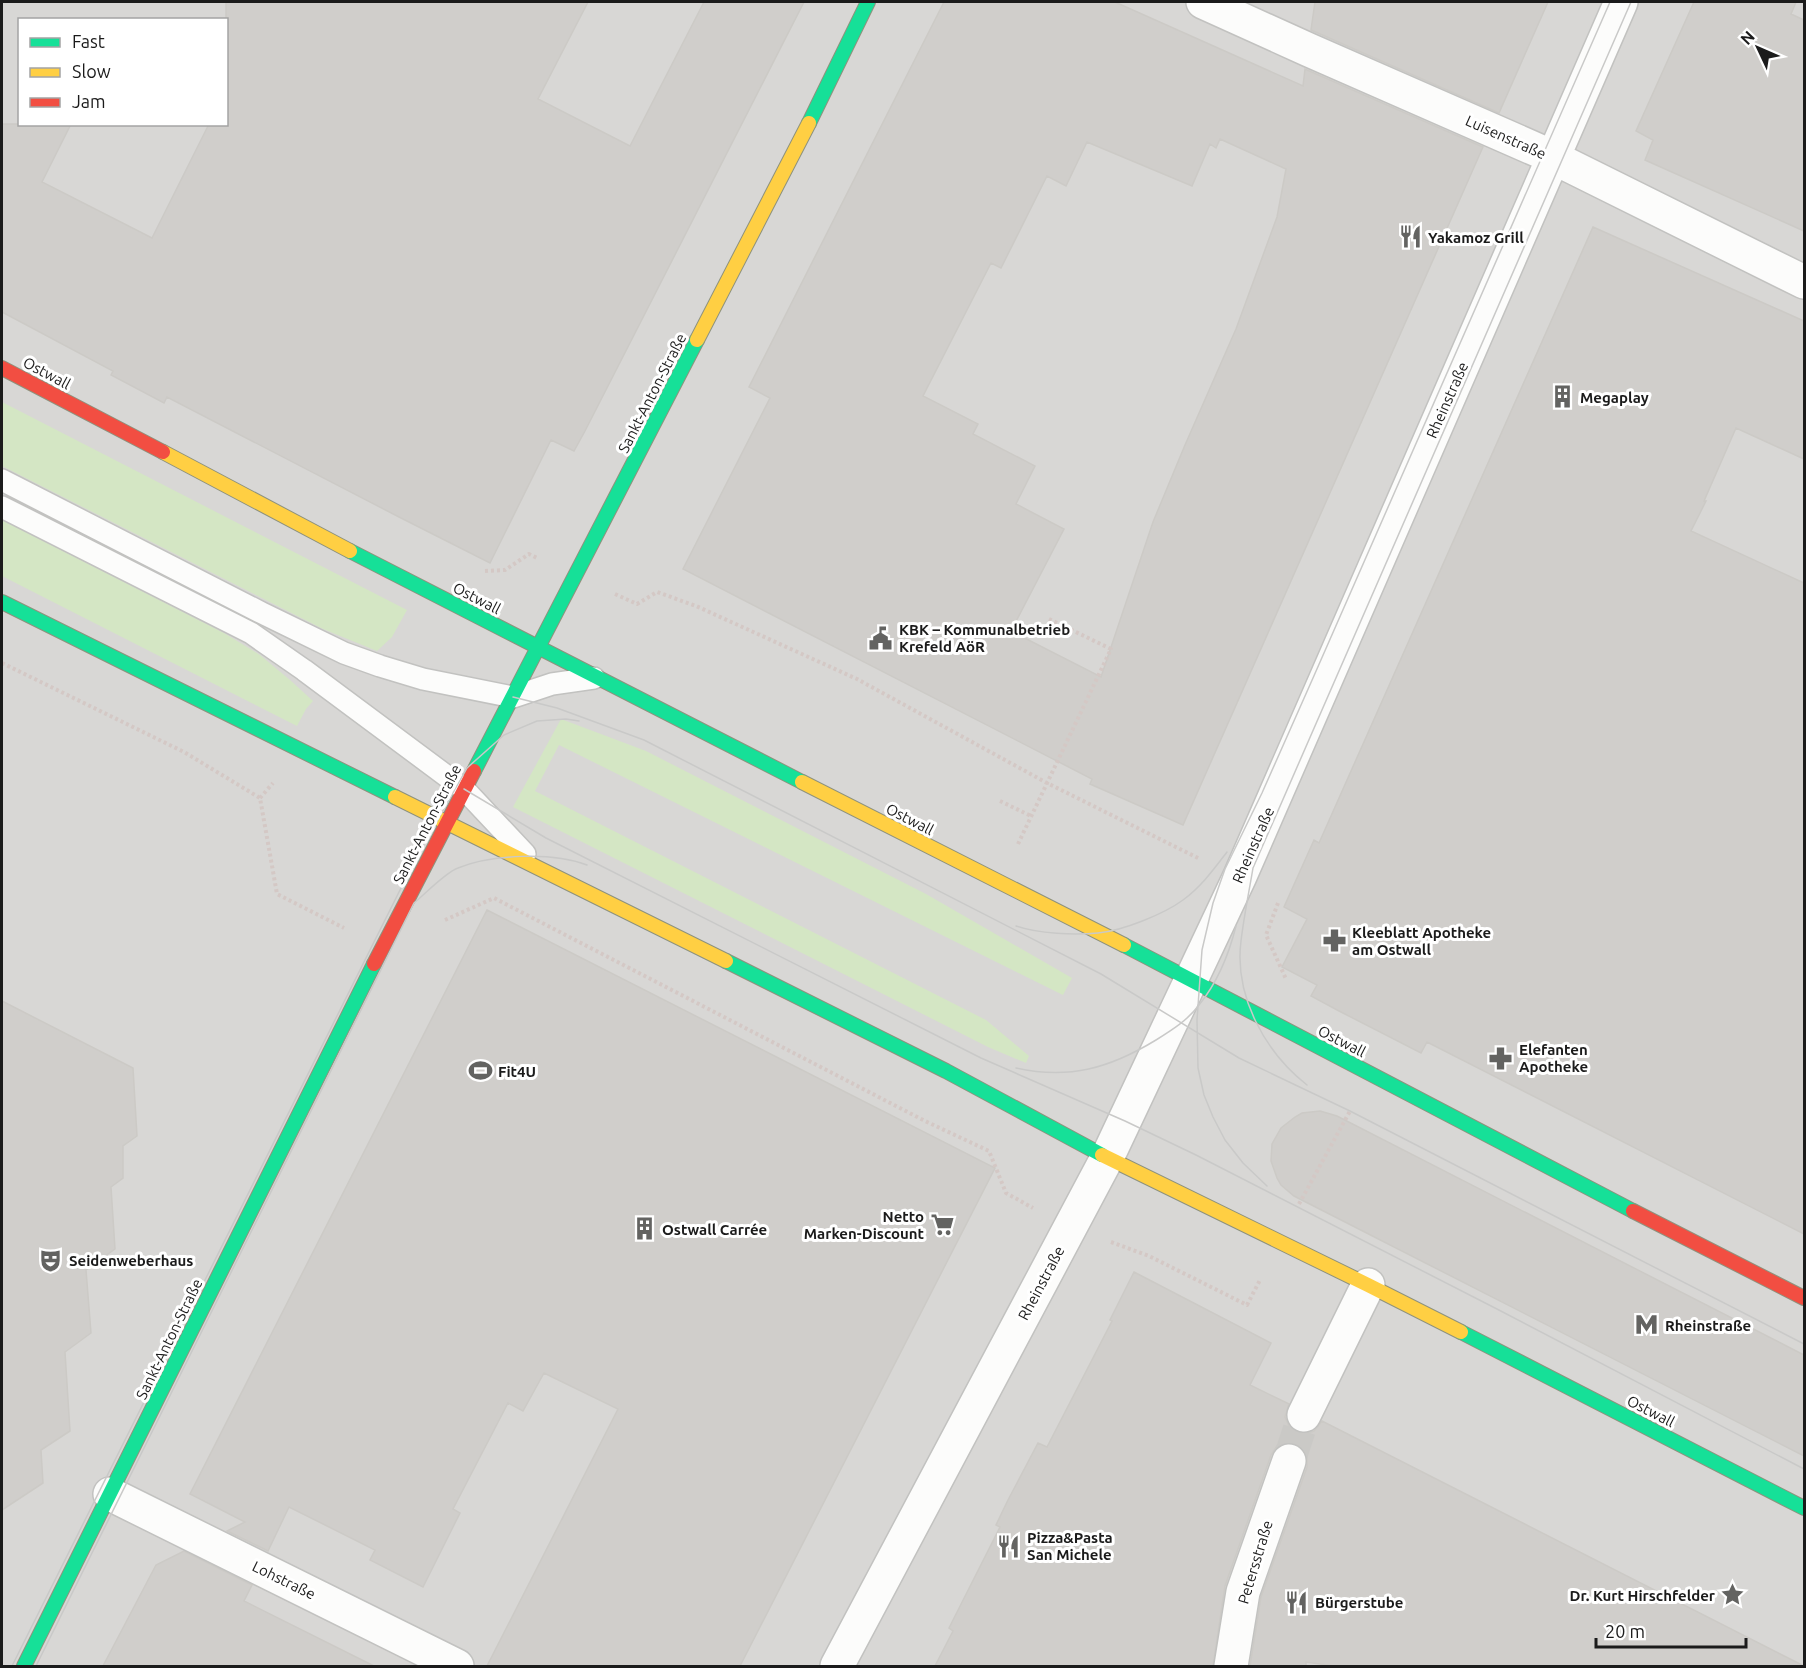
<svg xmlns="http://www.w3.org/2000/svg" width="1806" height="1668" viewBox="0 0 1806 1668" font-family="Ubuntu,sans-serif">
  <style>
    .residential { fill: #d8d7d5; fill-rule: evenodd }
    .grass { fill: #d4e6c4 }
    .building { fill: #d0cecb; stroke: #cccac6; stroke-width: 1.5; fill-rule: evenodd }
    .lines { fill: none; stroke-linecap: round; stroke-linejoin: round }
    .street-tunnel { stroke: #cac9c6; stroke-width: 33; stroke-dasharray: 33 16; stroke-linecap: butt }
    .lane-casing { stroke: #c2c2c0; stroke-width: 24 }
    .street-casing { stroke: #c2c2c0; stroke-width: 36 }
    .fast-casing { stroke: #8e927d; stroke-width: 16 }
    .slow-casing { stroke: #8e927d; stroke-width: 16 }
    .jam-casing { stroke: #8e927d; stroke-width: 16 }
    .path { stroke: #d4c8c5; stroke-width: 4; stroke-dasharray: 3 3; stroke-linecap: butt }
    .lane { stroke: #fcfcfb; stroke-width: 21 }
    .street { stroke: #fcfcfb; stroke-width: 33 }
    .fast { stroke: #16e098; stroke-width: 14 }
    .slow { stroke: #ffcf43; stroke-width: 14 }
    .jam { stroke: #f24e42; stroke-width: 14 }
    .tram { stroke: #c9c9c8; stroke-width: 1.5 }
    .labels { text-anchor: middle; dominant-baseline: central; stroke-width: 6; stroke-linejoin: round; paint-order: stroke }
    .street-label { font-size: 15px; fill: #1b1b1b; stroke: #fff }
    .poi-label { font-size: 15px; font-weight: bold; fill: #1b1b1b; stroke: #fff; text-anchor: start }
  </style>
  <rect width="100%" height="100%" fill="#e9e8e4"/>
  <path class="residential" d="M2 2H1804V1666H2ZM20 20H226V124H20Z"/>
  <path class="grass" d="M2 402 407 610 392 637 377 651 323 629 2 466Z
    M2 520 224 633 260 655 290 680 313 701 306 709 297 726 2 576Z
    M561 719 646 751 926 894 1072 978 1063 995 559 745 535 791 986 1020 1029 1056 1026 1063 988 1047 513 807Z"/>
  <path class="building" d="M226 2H588L538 99 630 146 704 2H804L585 431 574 451 551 440 490 563 399 517 167 397 164 403 111 375 113 371 2 312V124H71L42 182 152 238 209 124H226Z
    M944 2H1115L1303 86 1305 69 1483 147 1183 825 1090 784 1092 779 683 569 770 398 749 387ZM1220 139 1286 169 1277 217 1236 329 1185 445 1153 522 1101 677 1011 631 1064 529 1016 504 1035 466 973 434 978 424 923 396 991 263 1001 268 1047 176 1066 186 1087 142 1192 186 1210 144 1216 148Z
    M1315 2H1548L1499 113 1311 30Z
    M1694 2H1796L1791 14 1804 20V231L1645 160 1653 140 1636 131Z
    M1593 227 1804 321V459L1736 428 1704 501H1706L1691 531 1804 583V1234L1427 1042 1421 1053 1339 1011 1311 996 1317 985 1282 967 1307 919 1284 907 1314 840 1319 843Z
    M487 910 995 1168 740 1666H487L618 1409 544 1373 523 1411 508 1403 453 1509 460 1513 423 1587 370 1560 375 1550 289 1507 268 1551 227 1531 245 1522 190 1494Z
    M2 1001 133 1068 137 1136 123 1146V1178L111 1187 115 1249 86 1270 91 1333 65 1352 70 1431 41 1450 43 1483 2 1510Z
    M1320 1111 1337 1116 1804 1355V1456L1294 1196 1281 1185 1277 1178 1271 1161 1272 1144 1281 1128 1295 1117 1302 1113Z
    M1134 1272 1271 1343 1250 1385 1289 1404 1285 1417 1289 1426 1295 1431 1305 1434 1314 1431 1322 1421 1804 1666H1334L1306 1662V1666H1250L1261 1597 1307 1467V1457L1304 1449 1296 1444 1286 1443 1277 1446 1271 1455 1225 1586 1213 1666H935L953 1631 949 1628 1000 1527 996 1525 1008 1500 1038 1443 1047 1447 1112 1321 1110 1320Z
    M184 1551 252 1585 244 1601 374 1666H103L156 1565Z"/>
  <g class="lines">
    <path class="street-tunnel" d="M1289 1461 1304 1415"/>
    <defs>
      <path id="lane" d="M2 480 262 613 344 653 380 666 423 679 513 697 552 684 594 678
        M2 507 251 633 304 670 464 789 525 854"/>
      <path id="street" d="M1203 2 1309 50 1544 153 1804 282
        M1304 1415 1368 1285
        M110 1494 457 1666
        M837 1666 1107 1158 1240 876 1621 2
        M1231 1666 1243 1592 1289 1461"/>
      <path id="fast" d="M809 123 868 2
        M350 551 802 782
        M2 602 395 797
        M474 771 697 340
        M1124 945 1633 1211
        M726 961 946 1071 1102 1155
        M1461 1332 1804 1508
        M24 1666 374 964"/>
      <path id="slow" d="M697 340 809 123
        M163 452 350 551
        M802 782 1124 945
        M395 797 726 961
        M1102 1155 1368 1285 1461 1332"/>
      <path id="jam" d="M2 368 163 452
        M374 964 474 771
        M1633 1211 1804 1298"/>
    </defs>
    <use href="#lane" class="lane-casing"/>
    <use href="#street" class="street-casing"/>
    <use href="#fast" class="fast-casing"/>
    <use href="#slow" class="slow-casing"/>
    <use href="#jam" class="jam-casing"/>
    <path class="path" d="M485 571 505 570 529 554 537 558
      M615 594 637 604 657 592 696 606 857 679 1047 783 1200 859
      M2 663 184 752 260 798 277 894 344 928
      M260 798 273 783
      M1000 801 1031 816
      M1018 844 1111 649 1049 619
      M1278 903 1266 935 1286 979
      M445 920 494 898 925 1121 989 1151 1006 1193 1033 1208
      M1299 1204 1350 1111
      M1111 1242 1149 1256 1247 1305 1260 1280"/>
    <use href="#lane" class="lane"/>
    <use href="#street" class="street"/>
    <use href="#fast" class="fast"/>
    <use href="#slow" class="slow"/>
    <use href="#jam" class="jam"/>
    <path class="tram" d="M513 697 557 708 644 740 1101 974 1239 1058 1350 1111 1804 1344
      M464 789 546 838 981 1058 1125 1121 1196 1155 1495 1308 1804 1469
      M1016 926C1039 934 1074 935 1098 933 1122 931 1164 914 1183 900 1201 887 1214 869 1227 852
      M1016 1068C1069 1080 1110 1068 1156 1040 1172 1030 1188 1020 1199 1005 1217 983 1229 954 1236 926
      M1307 1085C1265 1052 1234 996 1241 941 1244 916 1249 892 1253 868L1631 2
      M1267 1186 1243 1163 1225 1140 1213 1117 1204 1095 1198 1068 1197 1020 1202 950 1213 903 1225 869 1262 793 1313 678 1610 2
      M12 1666 414 862 467 768 504 735 537 721 566 719 579 721
      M36 1666 414 903C425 894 446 872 458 868 492 854 553 852 587 865"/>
  </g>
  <defs>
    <symbol id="restaurant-bare" viewBox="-9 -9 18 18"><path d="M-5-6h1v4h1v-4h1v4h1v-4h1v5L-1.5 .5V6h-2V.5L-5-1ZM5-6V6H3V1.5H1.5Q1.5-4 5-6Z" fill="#636361" stroke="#fff" stroke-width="2.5" paint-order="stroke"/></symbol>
    <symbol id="building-bare" viewBox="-9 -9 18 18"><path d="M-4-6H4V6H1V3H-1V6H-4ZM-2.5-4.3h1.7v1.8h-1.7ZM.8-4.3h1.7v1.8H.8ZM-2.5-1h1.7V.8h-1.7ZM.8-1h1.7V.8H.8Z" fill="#636361" stroke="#fff" stroke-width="2.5" paint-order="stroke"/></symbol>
    <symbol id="civic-bare" viewBox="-9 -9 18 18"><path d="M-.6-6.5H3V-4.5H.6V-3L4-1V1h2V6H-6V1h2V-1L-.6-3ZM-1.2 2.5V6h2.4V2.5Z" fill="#636361" stroke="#fff" stroke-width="2.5" paint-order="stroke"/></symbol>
    <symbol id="pharmacy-bare" viewBox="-9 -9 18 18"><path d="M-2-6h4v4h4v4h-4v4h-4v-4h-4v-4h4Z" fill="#636361" stroke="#fff" stroke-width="2.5" paint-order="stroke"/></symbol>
    <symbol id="stadium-bare" viewBox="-9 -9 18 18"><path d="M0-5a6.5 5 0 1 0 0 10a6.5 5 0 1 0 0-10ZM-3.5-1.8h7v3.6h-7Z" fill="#636361" stroke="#fff" stroke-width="2.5" paint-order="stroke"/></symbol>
    <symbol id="supermarket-bare" viewBox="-9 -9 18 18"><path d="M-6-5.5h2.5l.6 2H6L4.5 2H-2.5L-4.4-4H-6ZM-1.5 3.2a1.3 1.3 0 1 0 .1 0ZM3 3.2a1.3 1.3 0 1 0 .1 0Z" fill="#636361" stroke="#fff" stroke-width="2.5" paint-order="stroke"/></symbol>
    <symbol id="theatre-bare" viewBox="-9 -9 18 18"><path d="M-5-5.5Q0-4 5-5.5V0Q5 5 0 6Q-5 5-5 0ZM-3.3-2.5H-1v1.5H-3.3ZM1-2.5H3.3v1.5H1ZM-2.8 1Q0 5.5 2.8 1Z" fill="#636361" stroke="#fff" stroke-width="2.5" paint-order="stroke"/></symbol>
    <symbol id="metro-bare" viewBox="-9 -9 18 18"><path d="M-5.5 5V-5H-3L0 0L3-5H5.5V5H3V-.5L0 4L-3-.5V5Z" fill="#636361" stroke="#fff" stroke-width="2.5" paint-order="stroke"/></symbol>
    <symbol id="sight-bare" viewBox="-9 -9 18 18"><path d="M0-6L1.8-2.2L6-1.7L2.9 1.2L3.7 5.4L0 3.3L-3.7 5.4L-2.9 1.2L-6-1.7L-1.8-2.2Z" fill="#636361" stroke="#fff" stroke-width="2.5" paint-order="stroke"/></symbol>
  </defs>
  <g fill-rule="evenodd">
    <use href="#restaurant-bare" x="1394" y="220" width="33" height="33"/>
    <use href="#building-bare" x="1546" y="380" width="33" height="33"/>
    <use href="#civic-bare" x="864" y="622" width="33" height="33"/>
    <use href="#pharmacy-bare" x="1318" y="924" width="33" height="33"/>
    <use href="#pharmacy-bare" x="1484" y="1042" width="33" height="33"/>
    <use href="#stadium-bare" x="464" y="1054" width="33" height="33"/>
    <use href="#supermarket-bare" x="926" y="1208" width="33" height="33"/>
    <use href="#building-bare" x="628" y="1212" width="33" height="33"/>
    <use href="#theatre-bare" x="34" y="1244" width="33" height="33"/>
    <use href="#metro-bare" x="1630" y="1308" width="33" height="33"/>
    <use href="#restaurant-bare" x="992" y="1530" width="33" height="33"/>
    <use href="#sight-bare" x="1716" y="1578" width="33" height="33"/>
    <use href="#restaurant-bare" x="1280" y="1586" width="33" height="33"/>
  </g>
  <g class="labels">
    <g class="street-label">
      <text transform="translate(1506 137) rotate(24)">Luisenstraße</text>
      <text transform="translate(47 373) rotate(28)">Ostwall</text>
      <text transform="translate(652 393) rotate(-63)">Sankt-Anton-Straße</text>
      <text transform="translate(1447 400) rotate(-66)">Rheinstraße</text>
      <text transform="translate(477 598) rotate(27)">Ostwall</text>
      <text transform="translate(910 819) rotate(27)">Ostwall</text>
      <text transform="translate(427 824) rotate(-63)">Sankt-Anton-Straße</text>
      <text transform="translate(1253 845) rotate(-66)">Rheinstraße</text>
      <text transform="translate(1342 1041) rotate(27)">Ostwall</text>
      <text transform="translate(1041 1283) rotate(-62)">Rheinstraße</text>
      <text transform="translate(169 1339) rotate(-64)">Sankt-Anton-Straße</text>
      <text transform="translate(1651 1411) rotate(27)">Ostwall</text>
      <text transform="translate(1255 1562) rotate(-73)">Petersstraße</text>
      <text transform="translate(284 1580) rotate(26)">Lohstraße</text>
    </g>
    <g class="poi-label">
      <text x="1428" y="237">Yakamoz Grill</text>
      <text x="1580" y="397">Megaplay</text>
      <text x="899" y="629">KBK – Kommunalbetrieb<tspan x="899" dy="17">Krefeld AöR</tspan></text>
      <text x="1352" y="932">Kleeblatt Apotheke<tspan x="1352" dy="17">am Ostwall</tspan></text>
      <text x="1519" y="1049">Elefanten<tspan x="1519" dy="17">Apotheke</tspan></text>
      <text x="498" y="1071">Fit4U</text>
      <text x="924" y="1216" text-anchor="end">Netto<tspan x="924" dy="17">Marken-Discount</tspan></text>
      <text x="662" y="1229">Ostwall Carrée</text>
      <text x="69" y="1260">Seidenweberhaus</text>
      <text x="1665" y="1325">Rheinstraße</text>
      <text x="1027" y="1537">Pizza&amp;Pasta<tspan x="1027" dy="17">San Michele</tspan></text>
      <text x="1715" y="1595" text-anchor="end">Dr. Kurt Hirschfelder</text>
      <text x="1315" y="1602">Bürgerstube</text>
    </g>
  </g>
  <rect width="1806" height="1668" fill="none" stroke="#1b1b1b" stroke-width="6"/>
  <rect x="18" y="18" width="210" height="108" fill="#ffffff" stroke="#a4a4a4" stroke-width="1.5"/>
  <rect x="30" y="38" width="30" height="9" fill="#16e098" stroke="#a4a4a4" stroke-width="1.5"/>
  <text x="72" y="48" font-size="18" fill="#1b1b1b">Fast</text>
  <rect x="30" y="68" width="30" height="9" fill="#ffcf43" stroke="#a4a4a4" stroke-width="1.5"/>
  <text x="72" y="78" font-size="18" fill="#1b1b1b">Slow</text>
  <rect x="30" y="98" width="30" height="9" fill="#f24e42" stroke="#a4a4a4" stroke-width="1.5"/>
  <text x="72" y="108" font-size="18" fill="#1b1b1b">Jam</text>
  <g transform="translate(1758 48) rotate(314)" stroke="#ffffff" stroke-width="4.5" paint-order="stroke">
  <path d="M0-4.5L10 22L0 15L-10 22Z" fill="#1b1b1b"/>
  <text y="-9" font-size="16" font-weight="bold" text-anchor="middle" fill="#1b1b1b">N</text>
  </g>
  <path d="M1596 1638v9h150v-9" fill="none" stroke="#1b1b1b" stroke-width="3"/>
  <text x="1605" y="1638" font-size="18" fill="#1b1b1b" stroke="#ffffff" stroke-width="4.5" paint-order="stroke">20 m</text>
</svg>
